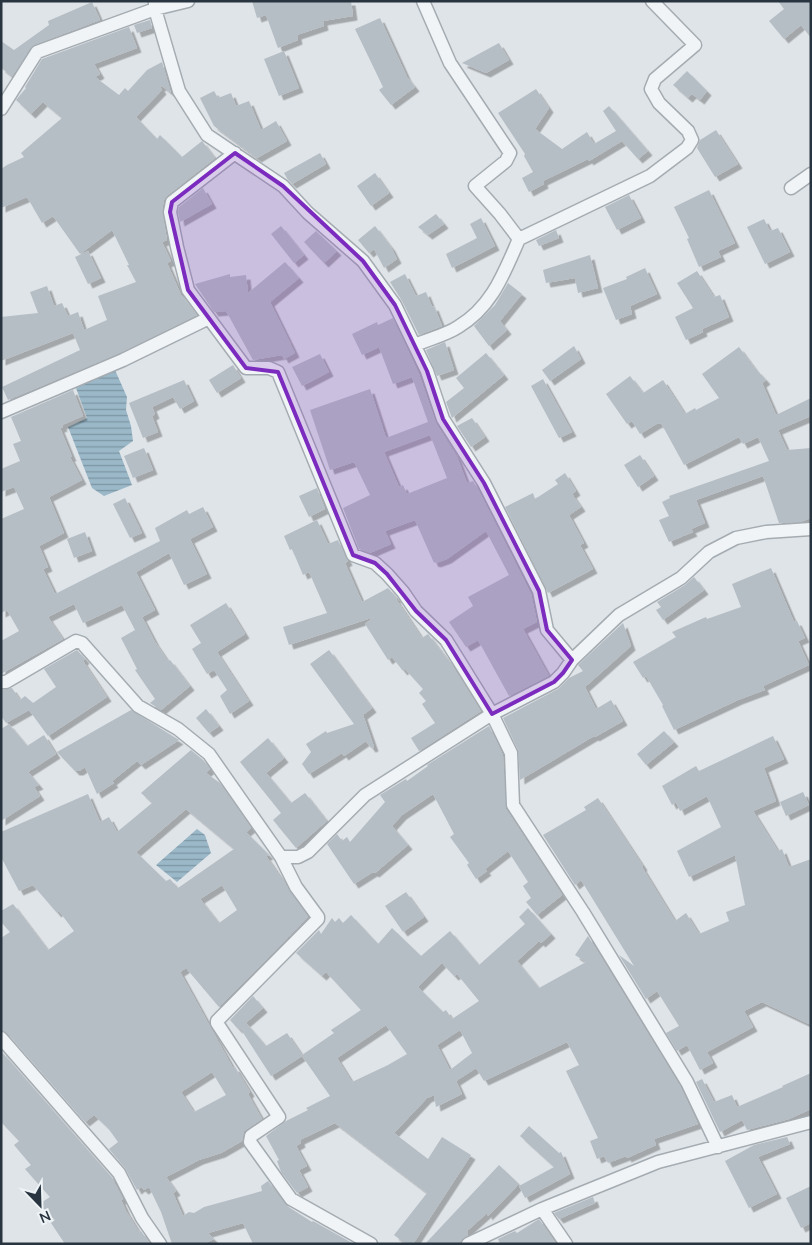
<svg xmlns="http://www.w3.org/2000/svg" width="812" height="1245" viewBox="0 0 812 1245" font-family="Mulish,sans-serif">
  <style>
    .water { fill: url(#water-rules) }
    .building { fill: #b6bec5; fill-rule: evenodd; filter: url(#shadow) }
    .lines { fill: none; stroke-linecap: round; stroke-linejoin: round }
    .street-casing { stroke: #a4acb2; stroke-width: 15 }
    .street { stroke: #f1f4f6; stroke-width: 12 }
    .marked { fill: #7b2cbf; fill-opacity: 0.2; stroke: #7b2cbf; stroke-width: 4; stroke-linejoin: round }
  </style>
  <defs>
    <pattern id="water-rules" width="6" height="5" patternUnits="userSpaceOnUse" patternTransform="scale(1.25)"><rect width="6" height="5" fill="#9ab8c8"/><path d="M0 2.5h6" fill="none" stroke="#7e96a4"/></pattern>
    <filter id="shadow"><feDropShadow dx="4.5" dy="4.5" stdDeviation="0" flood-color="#0004"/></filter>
  </defs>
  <rect width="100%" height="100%" fill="#dfe4e8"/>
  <path class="water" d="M115 370 127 397 126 410 131 426 133 441 119 451 132 485 104 496 92 488 68 427 87 418 76 388Z
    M197 829 205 835 211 853 177 882 156 865Z"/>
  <path class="building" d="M252 1H351L353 16 323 21 324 26 297 35 298 40 278 48 266 15 257 18Z
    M778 1H811V38L801 25 784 39 769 21 784 9Z
    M92 2 100 20 34 45 12 76 1 68V41L14 50 49 25 48 21Z
    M380 18 407 77 415 87 391 105 379 90 383 87 355 29Z
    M150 20 152 28 137 33 134 25Z
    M129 27 137 48 94 64 100 74 95 77 119 95 125 88 128 91 147 70 162 62 171 93 162 86 160 87 162 90 136 117 157 139 160 135 182 157 202 141 215 158 167 196 164 200 162 210 167 240 162 242 171 261 167 263 181 295 197 315 120 353 8 400 2 387 80 350 73 333 1 361V317L38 313 30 292 47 286 54 306 62 303 68 316 78 312 84 330 107 320 98 296 136 282 127 265H129L112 230 80 254 53 216 42 223 27 197 1 208V169L7 165 24 157 21 153 62 118 43 102 31 114 16 100 26 88 25 87 42 59Z
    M499 43 509 60 486 73 462 63Z
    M284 51 299 88 279 96 264 59Z
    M687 71 707 91 700 100 692 94 688 98 673 85Z
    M536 89 549 108 535 129 562 149 587 132 594 144 616 131 603 111 609 106 648 151 638 159 622 141 589 161 588 159 543 181 544 184 529 192 522 178 533 172 524 156 525 154 498 113Z
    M214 91 218 98 231 93 236 106 249 101 261 130 276 121 287 141 257 158 214 126 200 98Z
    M716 130 738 164 715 177 697 148 700 140Z
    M320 153 326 164 292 184 288 180 284 173Z
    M375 173 389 193 371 206 357 186Z
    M203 188 212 204 180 222 178 212 179 207Z
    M709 190 735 243 718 251 721 257 699 267 687 239 689 238 674 207Z
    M629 195 641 218 617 230 605 207Z
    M436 214 444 224 428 235 418 227Z
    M481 218 495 246 452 268 446 254 477 238 470 224Z
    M764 219 770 231 778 228 790 252 765 264 747 227Z
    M281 226 304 255 294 263 271 234Z
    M375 226 391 247 397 259 384 268 374 249 369 253 358 240Z
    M556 230 559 238 539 246 536 240Z
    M316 231 337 251 324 263 304 242Z
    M88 251 101 278 88 284 75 257Z
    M590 255 598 288 578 293 575 278 546 283 543 270Z
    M285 262 299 278 270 302 295 353 284 359 282 355 253 360 226 311 214 312 195 284 230 274V277L246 275 248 293Z
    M645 268 657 294 630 306 632 314 616 320 603 288 627 279 626 277Z
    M697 271 714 297 720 295 729 317 702 329 703 332 686 340 675 317 693 308 677 283Z
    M405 274 416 296 426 292 432 307 434 306 442 326 419 335 402 301 390 282Z
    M508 283 522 294 500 321 507 330 489 346 474 326 495 305Z
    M393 318 419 374 436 423 457 457 467 483 473 481 477 487 531 594 537 622 523 629 549 676 509 696 478 640 466 647 449 622 473 606 468 597 509 575 486 531 447 559 436 563 435 562 434 563 415 520 385 531 391 544 370 553 359 549 343 508 370 495 354 462 330 470 310 410 370 389 386 438 428 422 412 377 393 384 379 347 362 355 352 334 377 322 378 325ZM430 435 447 478 407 494 403 485 399 487 384 452Z
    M445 342 454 370 437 376 426 350Z
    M574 346 581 359 550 381 542 370Z
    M739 347 756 370H757L766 380 762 383 776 415 811 398V416L778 430 787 450 811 448V518L800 522 779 523 763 476 696 500 705 523 691 529 693 532 669 542 659 520 669 516 662 502 670 498 669 496 769 461 758 437 743 444 739 437 684 465 661 423 659 424 658 423 640 434 632 421 627 424 606 394 630 376 643 393 663 380 685 414 695 408 696 410 719 398 702 374Z
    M486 353 504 375 452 418 446 402 464 388 456 378Z
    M320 354 329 372 302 386 292 367Z
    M233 365 241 378 217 393 209 380Z
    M543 379 572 432 559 438 531 386Z
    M184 380 194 401 180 409 173 397 152 407 155 414 152 416 158 432 143 438 129 403Z
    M73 390 83 416 62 425 63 427 60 428 72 457H70L82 480 49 497 64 533 39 546 48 567 43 569 55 594 160 541 155 528 187 510 189 514 203 507 213 527 190 539 207 574 184 585 169 553 136 572 155 610 142 617 155 642 168 661 170 660 190 686 161 710 150 703 155 699 135 670 137 669 121 638 135 630 122 605 83 623 74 604 48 617 63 639 1 674V641L19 631 7 610 1 613V519L24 509 14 487 1 492V469L20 461 13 444 21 441 11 417Z
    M472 418 485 437 471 447 457 426Z
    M144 448 153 470 133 478 124 456Z
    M640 455 654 476 638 487 624 465Z
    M565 473 576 491 572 494 581 507 569 515 584 543 580 545 593 569 548 593 505 507 533 493 535 499 558 484 555 480Z
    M317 488 325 509 309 517 299 496Z
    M125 498 142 533 130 538 113 504Z
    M317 520 328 544 338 540 348 561 345 563 362 602 388 588 397 598 396 599 422 638 428 634 451 664 481 711 419 751 411 738 435 723 422 704 426 701 419 693 423 689 405 669 403 671 392 657 388 660 365 624 374 617 289 645 283 627 327 613 309 572 303 575 292 549 290 550 284 536Z
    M85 532 92 551 74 558 67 539Z
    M771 568 794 622 797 621 805 638 798 641 809 665 763 686 765 690 738 700 674 730 662 706 663 705 646 676 643 678 633 662 676 637 672 632 706 617 707 619 741 607 732 584Z
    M694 577 704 590 663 620 656 610 661 607 657 602 685 585Z
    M226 603 245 634 217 652 249 701 230 714 220 696 227 690 214 670 207 674 192 649 201 643 190 625Z
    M623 623 631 646 585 687 596 709 611 700 623 721 595 737 594 736 520 780 518 750 503 718 558 689 569 678 583 671 578 665Z
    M77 650 85 659 83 661 107 697 48 736 29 710 6 723 1 716V690L12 688 20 700 25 696 33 703 56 687 44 669Z
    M329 650 372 708 363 715 374 747 371 748 366 741 344 756 342 753 309 774 302 764 311 752 306 744 326 731 327 733 354 724 310 664Z
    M206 709 219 726 209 733 196 718Z
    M131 710 179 740 141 765 137 761 112 781 114 783 97 794 85 767 79 771H75L57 752Z
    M9 724 27 746 44 735 56 754 28 772 39 785 34 787 40 796 1 821V729Z
    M489 726 503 755 506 809 562 895 537 915 526 902 531 898 523 886 528 882 508 851 485 869 487 871 476 879 467 865 469 863 450 837 454 834 433 794 402 815 392 826 408 845 375 873 373 872 354 884 327 844 337 834 342 841 347 837 350 842 385 802 380 795 406 779 407 781 428 766 427 765Z
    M664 731 674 742 646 765 637 754Z
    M773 736 784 759 764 768 776 801 753 811 778 851 782 849 789 867 811 859V1025L762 1002 744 1011 753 1027 707 1052 713 1063 700 1070 687 1045 677 1051 666 1033 679 1026 657 991 646 999 619 955 634 966 597 906 581 880 575 885 543 835 586 810 584 807 598 798 643 866 642 867 675 921 686 913 699 934 729 921 726 912 745 905 735 855 689 877 677 851 721 827 707 796 680 811 676 802 672 805 662 786 696 766 699 771Z
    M268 738 284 758 266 773 291 803 305 793 327 821 296 848 273 820 281 813 240 762Z
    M191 750 203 760 210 769 206 773 220 783 251 828 246 832 269 855 266 856 308 917 219 1007 186 968 180 972 233 1068 235 1067 250 1092 248 1094 262 1119 244 1131 242 1141 221 1153 199 1160 166 1177 176 1191 173 1193 183 1216 189 1212 194 1213 204 1207 262 1191 261 1186 268 1181 287 1206 312 1222 313 1221 354 1244H253L243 1223 208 1233 214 1239 204 1244H172L161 1212 149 1187 144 1190 141 1187 137 1190 125 1168 109 1149 118 1142 108 1128 94 1115 85 1122 7 1033 1 1030V938L10 932 1 922V911L13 904 48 950 74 931 59 911 57 913 33 885 19 891 1 857V832L88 794 100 822 109 817 117 832 152 803 141 793ZM186 809 234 849 178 888 170 879 166 881 136 852ZM222 885 237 910 219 923 200 899ZM212 1072 226 1095 194 1112 181 1092Z
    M803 792 809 805 786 816 780 802Z
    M406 892 424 917 403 932 385 906Z
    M528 908 551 934 541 943 539 941 517 961 539 988 586 962 575 955 588 936 680 1086 698 1124 654 1139 656 1145 627 1158 626 1156 608 1163 604 1156 597 1159 590 1141 598 1138 566 1071 579 1065 567 1042 484 1081 476 1068 456 1081 462 1094 436 1107 434 1095 427 1098 394 1133 428 1159 442 1137 471 1155 413 1244H406L394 1235 427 1193 335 1123 300 1140 301 1143 296 1146 307 1166 299 1170 308 1187 297 1193 281 1172 277 1161 279 1160 266 1136 286 1121 308 1110 306 1108 330 1096 302 1056 271 1076 240 1028 238 1029 230 1020 253 996 263 1008 242 1026 246 1023 266 1046 287 1033 302 1055 334 1033 331 1030 361 1010 326 972 322 976 296 953 319 930 321 934 332 918 335 922 339 918 343 923 351 915 378 944 392 928 421 956 450 931 479 965 525 924 519 917ZM442 963 454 976 457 974 479 1001 452 1019 446 1010 443 1012 418 987ZM386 1025 407 1054 388 1065 352 1082 337 1058ZM460 1030 472 1053 450 1070 437 1045Z
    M1 1051 112 1178 123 1199 121 1200 126 1211 139 1232 141 1231 150 1244H65L51 1223 55 1220 39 1204 50 1197 25 1169 31 1165 14 1145 19 1141 1 1122Z
    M811 1073V1109L789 1119 747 1130 742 1120 720 1132 696 1082 702 1079 714 1102 732 1095 737 1107 783 1087 782 1086Z
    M529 1126 559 1153 561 1152 570 1174 525 1198 519 1186 554 1167 520 1136Z
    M787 1137 790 1144 758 1157 777 1194 749 1208 725 1161 754 1145Z
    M499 1165 519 1184 488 1216 487 1213 467 1231 468 1235 462 1239 460 1244H425Z
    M811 1186V1223L801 1228 786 1198Z
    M593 1197 595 1203 559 1219 554 1213Z
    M539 1219 556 1244H500L498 1239 515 1231 517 1233Z"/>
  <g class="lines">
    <defs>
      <path id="street" d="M155 1V9L179 91 207 135 283 186 308 213 363 261 395 305 427 371 443 419 484 483 539 591 547 630 572 660 619 615 681 578 709 552 736 538 766 532 811 529
        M1 109 37 52 155 9 188 1
        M791 188 811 174
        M519 239 650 176 687 148 692 140 688 131 659 103 651 89 655 79 695 45 652 1
        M415 345C429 339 446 335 458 327 492 307 504 273 519 239L500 214 475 186 506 161 510 153 450 63 423 1
        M1 412 123 360 209 318
        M572 660 563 673 554 682 492 714 511 753 513 805 583 912 687 1082 718 1147
        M1 682H6L76 641 82 643 138 706 178 729 209 754 281 857H298L308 852 365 795 492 714 446 640 416 611 403 592 387 574 375 563 353 555 278 372 269 368H246L188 290 177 247 170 212 172 202 235 153
        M281 857 296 887 318 917V919L217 1021V1023L279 1117 251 1136 250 1142 291 1199 371 1244
        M1 1038 119 1173 142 1218 160 1244
        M542 1209 566 1244
        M468 1244 542 1209 658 1162 811 1122"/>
    </defs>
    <use href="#street" class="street-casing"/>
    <use href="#street" class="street"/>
  </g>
  <path class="marked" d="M235 153 283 186 363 261 395 305 427 371 443 419 484 483 539 591 547 630 572 660 563 673 554 682 492 714 446 640 416 611 387 574 375 563 353 555 278 372 246 368 188 290 170 212 172 202Z"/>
  <rect width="812" height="1245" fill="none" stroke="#28343f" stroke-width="5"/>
  <g transform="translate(40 1205) rotate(157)" stroke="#eef3f6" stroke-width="4" paint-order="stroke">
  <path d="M0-4L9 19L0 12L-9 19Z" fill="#28343f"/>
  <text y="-8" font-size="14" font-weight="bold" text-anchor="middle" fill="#28343f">N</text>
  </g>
</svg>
